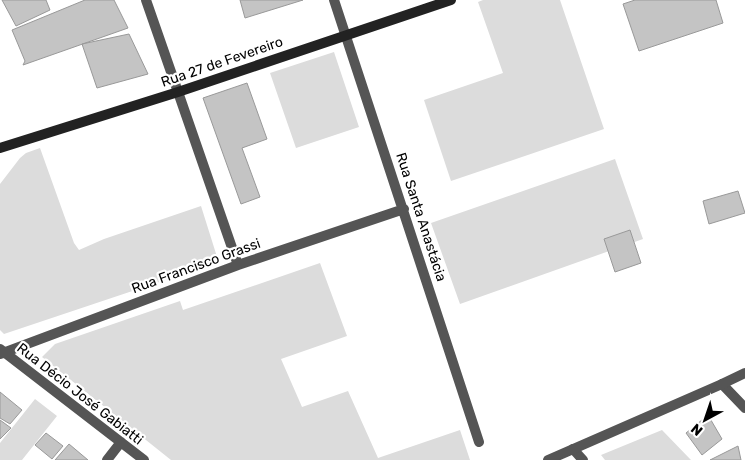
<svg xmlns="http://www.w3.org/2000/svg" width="745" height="460" viewBox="0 0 745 460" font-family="Rubik,sans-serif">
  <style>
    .green { fill: #dcdcdc }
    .building { fill: #c4c4c4; stroke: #999 }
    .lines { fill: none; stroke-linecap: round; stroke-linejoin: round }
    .minor { stroke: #555; stroke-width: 10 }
    .tertiary { stroke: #555; stroke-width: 10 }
    .secondary { stroke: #222; stroke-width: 10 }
    .labels { text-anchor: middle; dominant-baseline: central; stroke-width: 4.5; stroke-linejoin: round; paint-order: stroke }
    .street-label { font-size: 14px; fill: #000; stroke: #fff }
  </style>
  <rect width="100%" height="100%" fill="#fff"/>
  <path class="green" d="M483 0H560L604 129 451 181 424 100 503 73 478 2Z
    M334 52 359 127 296 148 270 73Z
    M40 148 74 243 79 250 104 239 201 206 218 260 216 263 4 334 0 330V184L20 158 26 153Z
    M615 159 643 239 460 304 431 223Z
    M320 263 347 336 281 359 302 407 348 391 378 458 460 430 470 460H171L42 357 55 344 180 301 183 310Z
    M35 399 57 416 22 460H0V443Z
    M662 430 691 460H605L601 455Z"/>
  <path class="building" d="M2 0H46L50 10 16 26Z
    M85 0H114L128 28 23 65 25 61 12 30Z
    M240 0H303L245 18Z
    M635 0H716L723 23 639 51 623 4Z
    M129 34 148 74 97 88 82 44Z
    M247 83 267 139 242 148 260 197 241 204 203 98Z
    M738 191 745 213 709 224 703 201Z
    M630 230 641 263 615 272 604 239Z
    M0 392 22 410 10 424 0 418Z
    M708 415 722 439 702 455 686 433Z
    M0 420 11 428 0 439Z
    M46 433 63 446 52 459 35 445Z
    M69 444 88 460H55Z
    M738 446 741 460H710Z"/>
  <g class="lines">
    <path class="minor" d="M334 0 479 442
      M178 92 238 265
      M0 349 144 460
      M0 354 238 265 404 209
      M722 384 745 408
      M573 449 583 460
      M107 460 121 442"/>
    <path class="tertiary" d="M146 0 178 92
      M548 460 722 384 745 373"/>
    <path class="secondary" d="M0 148 178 92 451 0"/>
  </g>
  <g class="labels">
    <g class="street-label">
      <text transform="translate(222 62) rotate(-19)">Rua 27 de Fevereiro</text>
      <text transform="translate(421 217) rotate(72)">Rua Santa Anastácia</text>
      <text transform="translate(196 266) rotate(-20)">Rua Francisco Grassi</text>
      <text transform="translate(80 394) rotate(38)">Rua Décio José Gabiatti</text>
    </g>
  </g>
  <g transform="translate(705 420) rotate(220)" stroke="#ffffff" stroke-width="4" paint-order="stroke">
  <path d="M0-4L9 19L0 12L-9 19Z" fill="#000000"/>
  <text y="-8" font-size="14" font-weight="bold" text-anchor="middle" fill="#000000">N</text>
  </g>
</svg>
